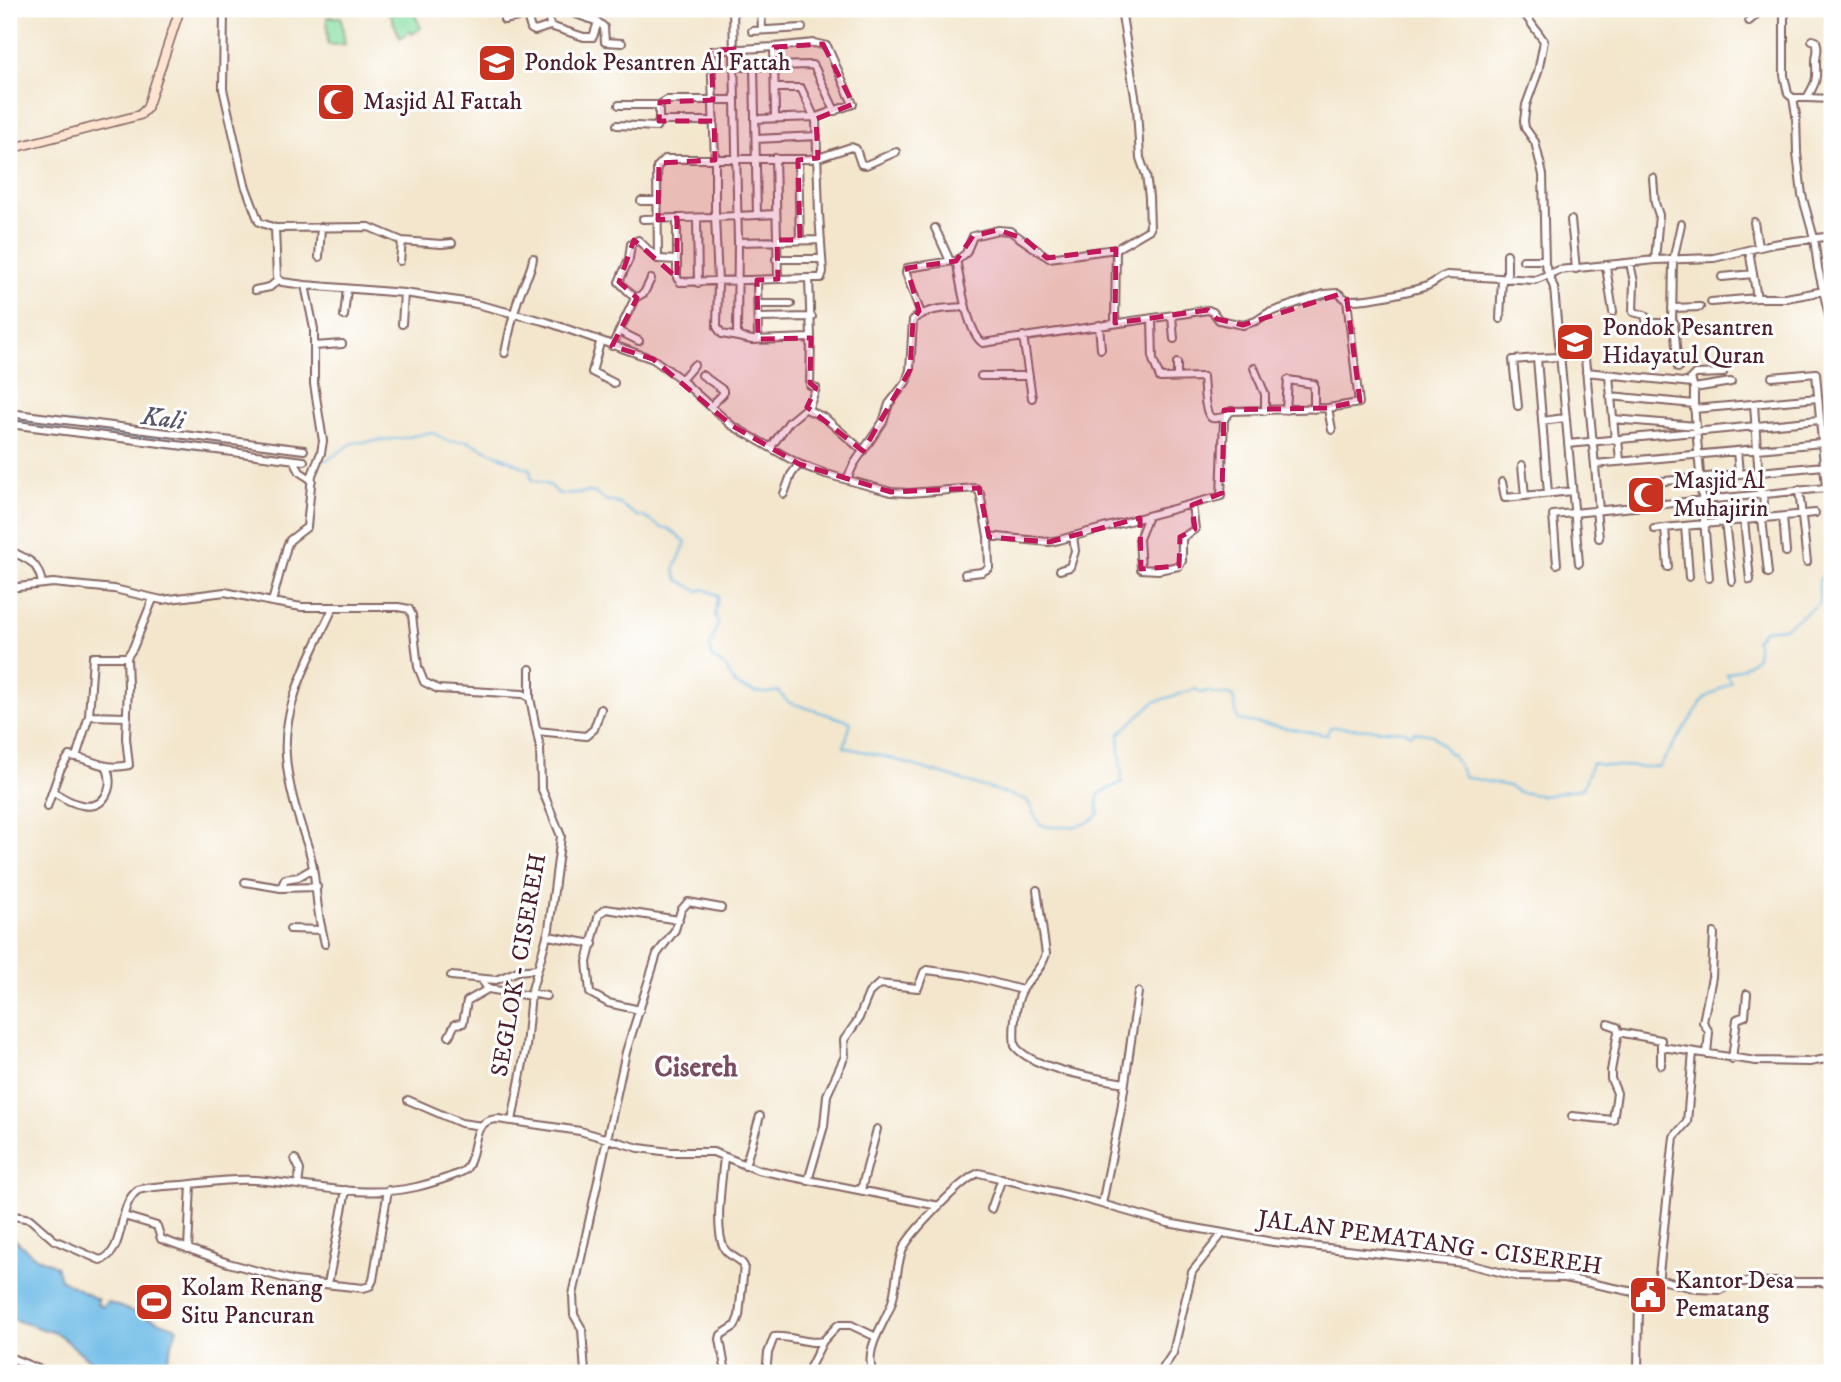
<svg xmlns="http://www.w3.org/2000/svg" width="1841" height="1382" viewBox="0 0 1841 1382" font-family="'IM FELL DW Pica',serif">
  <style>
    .green { fill: #88e0a4; stroke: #698068; stroke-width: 2 }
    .water { fill: #6bbae6; stroke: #5a6c88; stroke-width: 2 }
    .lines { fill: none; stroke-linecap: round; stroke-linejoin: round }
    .stream { stroke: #6bbae6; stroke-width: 2 }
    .river { stroke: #6bbae6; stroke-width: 9 }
    .street-casing { stroke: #856563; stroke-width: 10 }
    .secondary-casing { stroke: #856563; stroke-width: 11 }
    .street { stroke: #fff; stroke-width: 6 }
    .secondary { stroke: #fde4d1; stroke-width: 8 }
    .marked { fill: #c2185b; fill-opacity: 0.2; stroke: #c2185b; stroke-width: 5; stroke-dasharray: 14 9; stroke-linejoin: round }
    .labels { text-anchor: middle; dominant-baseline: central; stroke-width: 6; stroke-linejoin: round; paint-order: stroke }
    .poi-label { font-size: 24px; fill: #4a1f2b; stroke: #fff; text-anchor: start }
    .street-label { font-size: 24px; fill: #4a1f2b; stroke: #fff }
    .water-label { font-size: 26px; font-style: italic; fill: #56556c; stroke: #fff }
    .quarter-label { font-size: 28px; font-weight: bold; fill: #7a4c61; stroke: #fff }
  </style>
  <rect width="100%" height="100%" fill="#fff"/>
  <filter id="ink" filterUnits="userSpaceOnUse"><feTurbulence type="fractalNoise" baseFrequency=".0143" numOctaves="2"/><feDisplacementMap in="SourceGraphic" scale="14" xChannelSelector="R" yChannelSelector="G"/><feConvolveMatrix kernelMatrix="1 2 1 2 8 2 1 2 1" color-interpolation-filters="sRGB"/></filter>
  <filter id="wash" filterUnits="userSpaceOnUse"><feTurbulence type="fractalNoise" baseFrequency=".00686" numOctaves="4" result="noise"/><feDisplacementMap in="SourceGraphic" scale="28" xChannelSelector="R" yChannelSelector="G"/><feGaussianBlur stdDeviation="1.57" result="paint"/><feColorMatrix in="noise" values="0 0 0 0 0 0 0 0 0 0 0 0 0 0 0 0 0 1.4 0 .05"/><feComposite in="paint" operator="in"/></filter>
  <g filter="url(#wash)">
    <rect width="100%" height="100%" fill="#f3e6cc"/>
    <path class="green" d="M394 9 398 11 412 9 421 28 412 34 410 31 400 38 389 11Z
      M327 17H341L345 44 328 45Z"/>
    <path class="water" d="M9 1234 32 1255 56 1266 60 1279 98 1300 97 1304 103 1307 107 1302 177 1328 165 1366 99 1368 58 1334 9 1318Z
      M147 1291 166 1298 162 1313 154 1308 152 1312 141 1306Z"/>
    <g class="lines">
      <path class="stream" d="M320 460H327L353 443 403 438 432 432 447 441H467L524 467 530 469 532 480 551 486 559 494 593 492 606 500 620 504 637 516 644 517 662 528H668L686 542 674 570 678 580C687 583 690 589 700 591L703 589 718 595 715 614 718 623 710 647 712 658 725 666 735 684C748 691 764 696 778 691L788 702 851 722 844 747 886 757 1027 800 1040 825C1057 829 1089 829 1099 813L1097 801 1099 794 1122 782 1119 734 1154 702 1196 689 1201 693 1209 691C1217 697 1226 692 1233 697L1238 720 1327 735 1330 727 1405 731 1411 735 1414 732 1433 735 1449 753 1452 754 1465 777 1508 786 1519 792 1544 796 1583 788 1592 763C1614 768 1636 766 1659 767L1704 699 1731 682 1726 674 1743 668 1757 657V642L1755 640 1764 630 1784 628 1820 603C1819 590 1815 579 1827 571L1832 584"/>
      <path class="river" d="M9 419 220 447"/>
    </g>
  </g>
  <g filter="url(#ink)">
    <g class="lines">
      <defs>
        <path id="street" d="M224 9 223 89 245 185 259 222 275 228 277 278 282 282 305 285 314 329V384L323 441 321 453 312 475 307 527 290 540 287 546 272 602 302 607H398L409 609 412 615 418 667 424 682 438 689 523 694 530 698 540 748 541 787 561 836 549 929 531 993 526 1047 512 1121
          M525 9 531 29 535 31 550 26 548 9
          M761 9 762 30
          M1521 9 1544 41 1538 72 1526 105 1524 121 1525 128 1535 142 1543 175 1545 264 1554 288 1579 563
          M1788 9 1784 17V75L1788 94 1793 98 1796 115 1797 153 1802 195 1814 238 1818 268 1832 329
          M504 20 527 15
          M1749 21 1762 9
          M598 22 604 27 605 42 622 43
          M550 26 584 37H593L598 22 562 9
          M752 31 802 28
          M734 67 812 65 815 68 835 111
          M754 67 757 215 715 217V160L711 51 774 47 775 118
          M775 88H801L816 121 819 214 823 272 821 278H809
          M1793 98H1807C1815 83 1817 82 1816 65 1815 55 1820 51 1816 41L1812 40
          M1807 98 1832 99
          M619 105H659V121H714
          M659 105 667 100H734
          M756 119 816 117 853 104 827 46 814 43 774 47
          M617 125 656 127 659 121
          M756 139 817 136
          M775 158 778 279
          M798 159 800 240
          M1653 178 1655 203 1659 215 1655 260
          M641 201H657
          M757 215 776 214
          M677 218V278L680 282 809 278 811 338 752 340 738 337 737 332 738 242 733 9
          M697 218 698 283
          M643 219 715 217 718 282 717 327 722 334 738 337
          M1571 220 1576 269
          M1754 222 1758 247
          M275 228 369 227 402 241 441 244 452 243
          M935 228 950 261
          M738 242 821 240
          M1749 250 1757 298H1786L1824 291
          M1507 254V279
          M319 257 321 227
          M658 259 657 167 665 159H809L818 158 851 147 856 149 861 164 866 165 896 152
          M776 259H822
          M1523 260H1545
          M400 261 402 241
          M955 262 966 253 973 236 998 230 1010 231 1049 258 1116 249 1150 229 1149 197 1146 175 1140 158 1137 109 1121 9
          M1630 263 1634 282 1633 312 1645 315 1647 323H1674L1678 368
          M1606 267 1613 312
          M1722 277 1753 274
          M757 280 758 339
          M305 285 404 293 472 303 547 322 653 359 678 377 731 425 799 464 826 474 891 492 909 493 976 488 980 493 988 536 1049 542 1059 540 1221 496 1224 419 1231 411 1328 408 1359 403 1347 300C1367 301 1408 292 1427 286 1435 283 1439 277 1447 275L1535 280 1559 270 1655 260 1714 258 1773 244 1832 236
          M255 290 270 287 278 280
          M635 298 644 293 651 279
          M1711 302 1757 298
          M759 304H791
          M1672 308 1700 307
          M921 314 906 273 907 268 953 261 957 264C960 282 968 334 983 343L1208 310 1213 312 1219 320 1243 325 1256 321 1268 313 1324 294 1338 293 1347 300
          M344 316 347 289
          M1172 316 1174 339
          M758 318 812 317
          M1152 319 1153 360 1160 378 1203 377C1204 386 1204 415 1212 418 1214 419 1223 417 1224 417
          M1500 319 1502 279
          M1115 323 1116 249
          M1672 323 1673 261 1681 224
          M402 324 404 293
          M1099 325 1101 349
          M619 331 639 341
          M1023 336 1032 398
          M811 338 810 385 816 388 808 410 825 418 863 451
          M600 343 592 372 614 383
          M314 346 342 344
          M612 346 635 298 619 282 629 259 631 244 638 240 658 259 677 260
          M505 353C509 333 513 313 520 294 524 282 532 270 533 258
          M1537 358 1559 357
          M1585 358 1599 510
          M1177 363V377
          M1254 368 1265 394V411
          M1586 372 1692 383
          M702 375 723 390V394L711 406
          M981 376H1029
          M1609 376 1615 439
          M681 380 694 365
          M1694 388 1731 382
          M1610 396 1694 404
          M1754 404 1760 494
          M1518 406 1513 360 1537 358 1548 493
          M1328 408 1332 430
          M1694 409 1818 398
          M1286 410 1288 380 1314 384V409
          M9 413 304 450
          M1613 419 1696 426
          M1542 421 1565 418
          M9 424 304 461
          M1618 439 1620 461
          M1568 444 1819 420
          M771 447 789 422 807 407
          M1737 451 1739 473
          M294 461 300 472 312 480
          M1595 464 1822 443
          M1522 465 1525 496
          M847 479 854 464 883 422 889 404 906 382 910 370 913 320C926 308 949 308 966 307
          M1502 482 1505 498 1572 491
          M1799 490 1807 562
          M784 494 791 475 799 464
          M1763 494 1765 518
          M1657 504 1654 482 1824 466
          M1638 506 1637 486 1654 482
          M1596 510 1599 538
          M1148 516 1139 539 1141 569 1158 570 1179 566 1182 561V538L1195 529 1192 505
          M1783 517 1786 552
          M1762 518 1768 573
          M1744 520 1750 580
          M1725 522 1732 581
          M1685 526 1689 577
          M1665 528 1668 567
          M1654 529 1815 513
          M9 550C28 560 37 560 42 583
          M1557 564 1553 515 1826 488 1816 373 1772 377
          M1060 570 1070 567 1075 551 1073 536
          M965 574 982 572 989 568 988 536
          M1709 578 1694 404V388L1691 378 1695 374 1723 373
          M9 588 53 583 114 589 162 600 225 592 272 602
          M530 669V698
          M89 716 127 717
          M537 731 586 736 594 729 601 709
          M76 757 89 716 93 657H127
          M54 792C70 803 98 817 108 791 111 783 110 776 107 768
          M47 807 60 770 69 756C95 759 102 771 129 765L126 738 128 686 127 657 133 648 153 599
          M245 882 281 888 317 887
          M281 888 285 879 298 877 312 869
          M1037 890 1046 954C1042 969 1029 978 1022 991 1015 1003 1013 1032 1015 1046 1032 1069 1096 1078 1124 1083
          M290 929 322 930C315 904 317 876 309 850 299 820 288 788 286 756 282 704 312 654 333 608
          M322 930 325 944
          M548 936 593 944
          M451 976 496 980 518 971 537 969
          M488 989 531 996
          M531 993 546 996
          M640 1010 608 1003 590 993 587 962 599 914 606 909 679 920
          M1608 1024 1617 1027 1618 1032 1661 1040V1065
          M449 1036 455 1024 463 1023 467 1001 488 989 482 980
          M1662 1047 1756 1061 1809 1062 1832 1058
          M1707 1054 1709 1032 1703 1022 1712 977 1714 933
          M1732 1059 1737 1019 1745 1016 1747 994
          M408 1100 461 1123 482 1126
          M1572 1116 1613 1120 1617 1093 1611 1079V1071L1618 1032
          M724 1157C722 1180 714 1228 724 1248 728 1257 740 1257 744 1266L739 1316 735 1326 721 1335 720 1339 726 1373
          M295 1159 300 1170 298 1185
          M745 1166 760 1116
          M808 1181 824 1126 827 1095 845 1056 844 1040 858 1020 869 993 879 984 918 988 924 972 927 970 965 975 1022 990
          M861 1190 877 1129
          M1102 1204 1121 1110 1138 992
          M991 1209 1002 1178
          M9 1215 30 1219 54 1240 100 1260C127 1253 116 1205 138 1190 152 1186 166 1186 181 1185 205 1183 230 1178 255 1180 307 1184 364 1199 416 1187 425 1185 460 1175 466 1169 479 1153 468 1120 498 1119L580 1131 639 1148 670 1152H713L758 1170 939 1206
          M124 1216 157 1226 161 1239 228 1263 295 1281 363 1288 370 1286 373 1280 388 1190
          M188 1249 191 1184
          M1658 1279 1697 1289 1720 1290 1736 1282H1821L1828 1283 1832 1288
          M328 1284 346 1190
          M1634 1292 1639 1305 1638 1373
          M9 1357 48 1373
          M585 1373 582 1329 574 1315 573 1295 626 1052 657 954 675 930 681 910 688 902 721 908
          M665 1373 690 1371 726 1373
          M766 1373 768 1353 774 1337C790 1335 808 1345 823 1341
          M807 1373 823 1341 838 1325H851L876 1337
          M873 1373C863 1349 885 1324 892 1302 897 1285 896 1265 903 1249 910 1233 963 1178 979 1173L1091 1201 1168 1223 1273 1242 1464 1263 1519 1277 1565 1278 1634 1292 1651 1287 1658 1283 1674 1137 1687 1122 1693 1052
          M1160 1373 1173 1353 1192 1272 1223 1233"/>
        <path id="secondary" d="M9 149 140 115 147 108 180 9"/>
      </defs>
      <use href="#street" class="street-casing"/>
      <use href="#secondary" class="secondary-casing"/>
      <use href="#street" class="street"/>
      <use href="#secondary" class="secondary"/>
    </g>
  </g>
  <path class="marked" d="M823 44 853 104 816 119 818 158 798 160 800 240H777L778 279 757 280 758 339 811 338 810 383 816 388 807 407 863 451 910 370 913 320 919 311 907 268 956 261 973 236 998 230 1025 239 1047 258 1116 249 1115 323 1208 310 1217 319 1243 325 1340 294 1347 300 1360 401 1328 408 1224 410 1222 493 1192 505 1195 529 1180 537 1179 566 1141 569 1140 518 1049 542 989 537 979 488 891 492 799 464 731 425 653 359 612 346 637 298 619 282 634 240 677 278V218L658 220 659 163 715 160 714 121H659L660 102 713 100 711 51 734 49V67H775L774 47Z"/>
  <defs>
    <symbol id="school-square" viewBox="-11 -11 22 22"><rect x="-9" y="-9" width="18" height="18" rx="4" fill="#c8321e" stroke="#fff"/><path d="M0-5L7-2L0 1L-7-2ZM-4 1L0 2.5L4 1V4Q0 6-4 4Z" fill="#fff"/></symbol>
    <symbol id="mosque-square" viewBox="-11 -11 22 22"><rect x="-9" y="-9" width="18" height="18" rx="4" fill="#c8321e" stroke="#fff"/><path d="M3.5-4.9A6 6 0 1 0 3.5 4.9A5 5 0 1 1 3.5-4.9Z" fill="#fff"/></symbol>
    <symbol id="civic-square" viewBox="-11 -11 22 22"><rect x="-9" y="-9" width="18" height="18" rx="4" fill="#c8321e" stroke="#fff"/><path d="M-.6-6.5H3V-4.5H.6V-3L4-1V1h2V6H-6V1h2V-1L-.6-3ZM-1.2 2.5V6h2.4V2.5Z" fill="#fff"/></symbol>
    <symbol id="stadium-square" viewBox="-11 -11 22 22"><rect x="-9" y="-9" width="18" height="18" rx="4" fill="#c8321e" stroke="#fff"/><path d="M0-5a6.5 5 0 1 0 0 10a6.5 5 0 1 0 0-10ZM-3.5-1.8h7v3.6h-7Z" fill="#fff"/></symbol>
  </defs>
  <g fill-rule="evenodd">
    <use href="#school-square" x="475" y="41" width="44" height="44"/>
    <use href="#mosque-square" x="314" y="80" width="44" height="44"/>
    <use href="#school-square" x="1553" y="320" width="44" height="44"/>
    <use href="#mosque-square" x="1624" y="473" width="44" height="44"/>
    <use href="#civic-square" x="1626" y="1273" width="44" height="44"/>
    <use href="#stadium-square" x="132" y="1280" width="44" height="44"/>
  </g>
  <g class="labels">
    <g class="poi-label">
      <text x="524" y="63">Pondok Pesantren Al Fattah</text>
      <text x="363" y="102">Masjid Al Fattah</text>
      <text x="1602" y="328">Pondok Pesantren<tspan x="1602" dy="28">Hidayatul Quran</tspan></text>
      <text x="1673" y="481">Masjid Al<tspan x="1673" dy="28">Muhajirin</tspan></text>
      <text x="1675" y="1281">Kantor Desa<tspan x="1675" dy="28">Pematang</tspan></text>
      <text x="181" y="1288">Kolam Renang<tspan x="181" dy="28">Situ Pancuran</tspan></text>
    </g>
    <g class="street-label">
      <text transform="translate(519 965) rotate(-80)">SEGLOK - CISEREH</text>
      <text transform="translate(1430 1243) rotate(8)">JALAN PEMATANG - CISEREH</text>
    </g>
    <g class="water-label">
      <text transform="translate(163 419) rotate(8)">Kali</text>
    </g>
    <g class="quarter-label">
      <text x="696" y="1067">Cisereh</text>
    </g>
  </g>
  <rect width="1841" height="1382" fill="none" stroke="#fff" stroke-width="35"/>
</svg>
